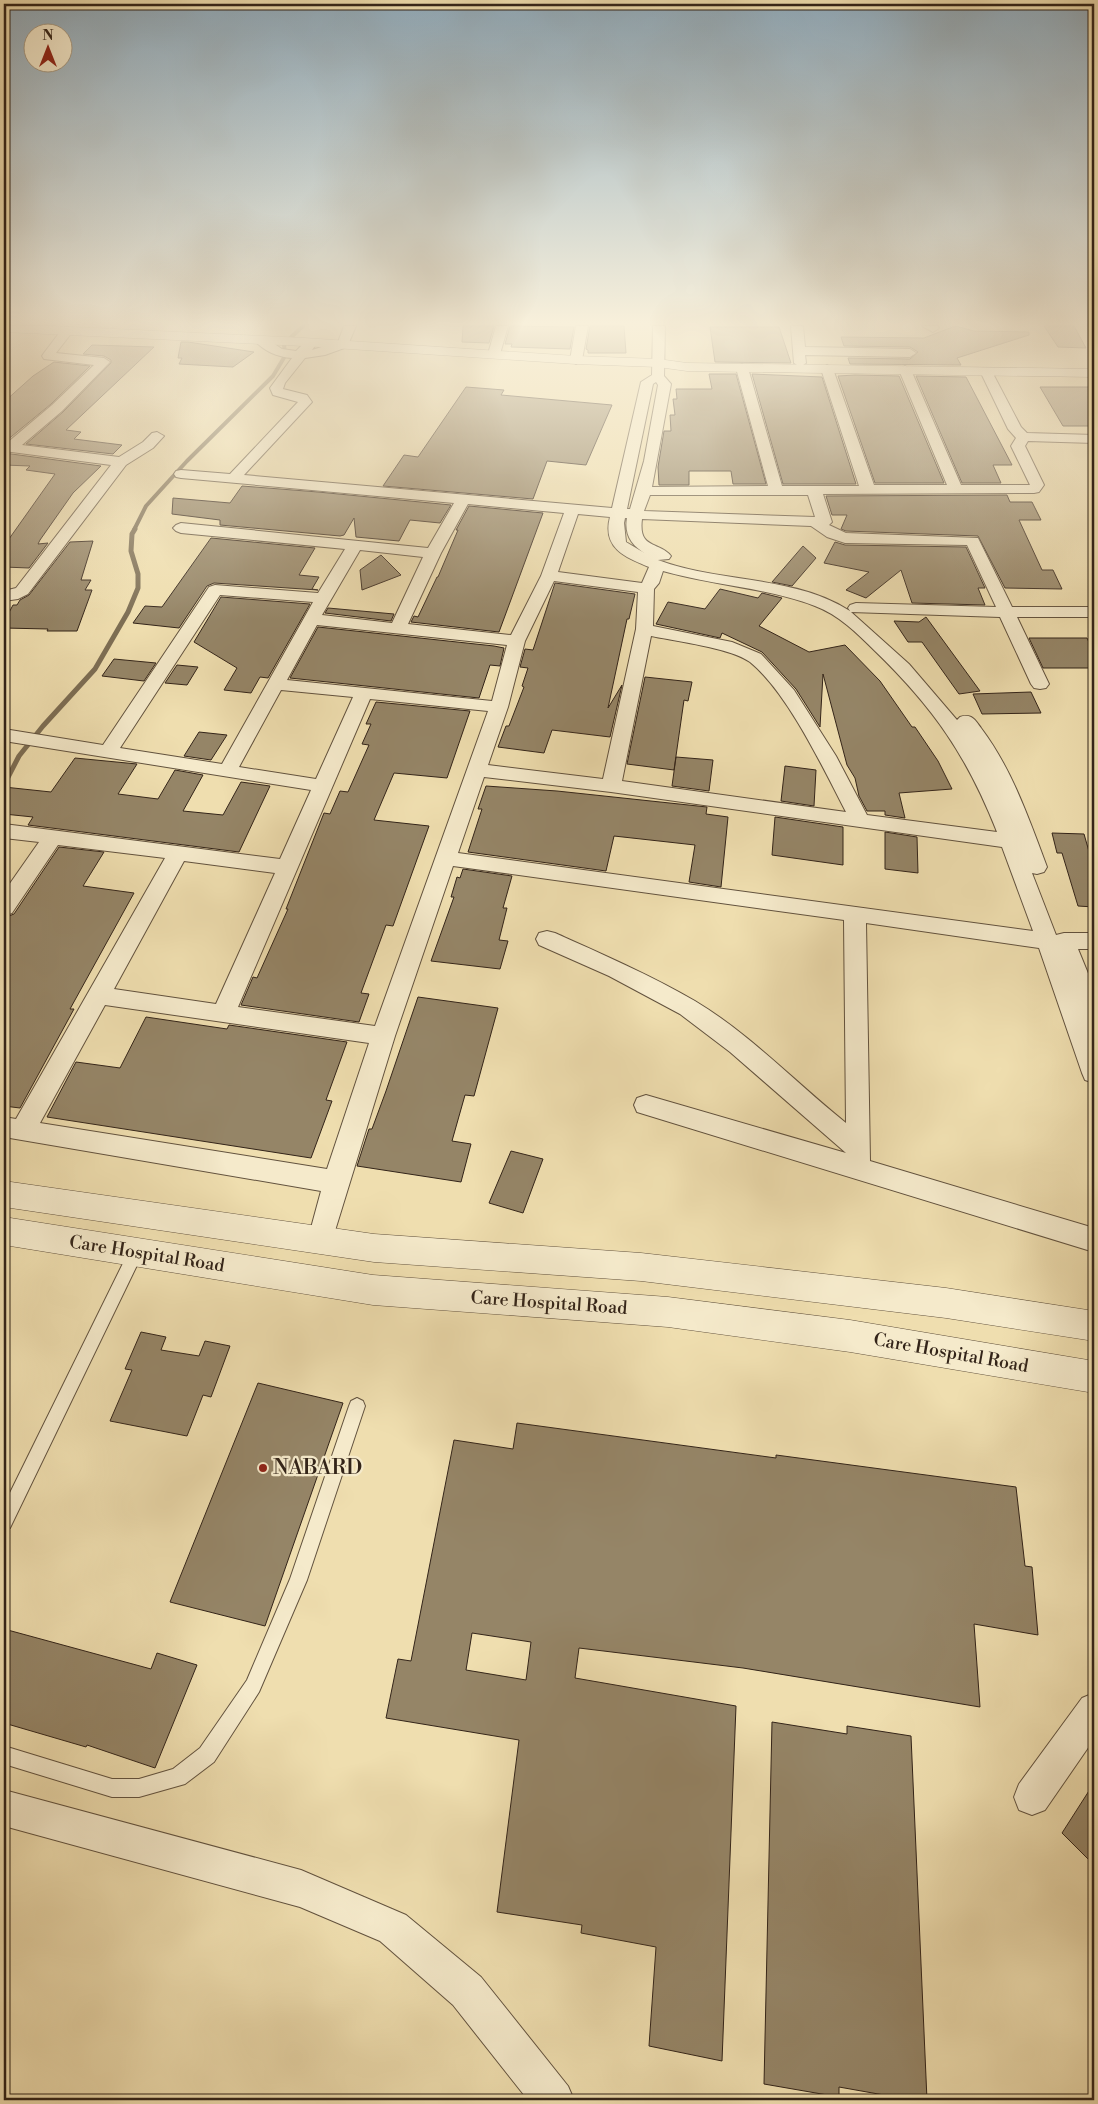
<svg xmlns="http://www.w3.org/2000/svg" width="1098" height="2104" viewBox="0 0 1098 2104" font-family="'Libre Bodoni',serif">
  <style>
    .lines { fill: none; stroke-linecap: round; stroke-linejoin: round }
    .stream-far1 { stroke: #7d6e54; stroke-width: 4 }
    .stream { stroke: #7d6e54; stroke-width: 5 }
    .building { fill: #958567; stroke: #332419; fill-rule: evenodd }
    .service-casing { stroke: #62523e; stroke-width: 2 }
    .minor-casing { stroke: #62523e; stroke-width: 2 }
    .tertiary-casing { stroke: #62523e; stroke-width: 1 }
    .service { fill: #f5eacb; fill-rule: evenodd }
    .minor { fill: #f5eacb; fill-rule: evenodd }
    .tertiary { fill: #f5eacb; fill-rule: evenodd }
    .poi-dot { fill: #8f2418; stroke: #f5eacb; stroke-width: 2 }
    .labels { text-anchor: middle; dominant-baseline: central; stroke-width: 4.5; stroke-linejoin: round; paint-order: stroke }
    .street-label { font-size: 18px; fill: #332419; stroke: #f5eacb }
    .near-poi-label { font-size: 21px; fill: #332419; stroke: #f5eacb; text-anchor: start }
  </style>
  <rect width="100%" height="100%" fill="#efdeaf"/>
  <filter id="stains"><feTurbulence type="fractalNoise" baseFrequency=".004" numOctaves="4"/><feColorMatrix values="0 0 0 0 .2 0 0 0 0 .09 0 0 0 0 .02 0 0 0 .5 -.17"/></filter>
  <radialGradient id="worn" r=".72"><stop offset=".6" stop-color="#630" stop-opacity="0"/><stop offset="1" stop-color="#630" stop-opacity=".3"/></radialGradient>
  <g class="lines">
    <path class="stream-far1" d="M134 530 146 506 187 461 273 376 285 356 284 344 303 326"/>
    <path class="stream" d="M4 785 19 756 43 726 95 669 128 612 138 588V574L131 551 132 534 135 529"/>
  </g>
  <path class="building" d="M463 326H494L489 343 462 342Z
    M510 326 574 327 570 349 511 347 512 344H505Z
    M590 326H624L626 353H588V350L586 349Z
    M955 326 974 331 1029 332V335L957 358 961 365 850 364 848 358 910 359 918 352 910 347 844 346 841 337 924 338Z
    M1044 326H1074L1086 348 1058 347Z
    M710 327H779L791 363 715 362Z
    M181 342H188L254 352 233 367 179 364 182 358H178Z
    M92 345 154 347 66 430 81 432 74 439 122 445 113 454 26 444 63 412 111 363V360L104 356 83 354Z
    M54 362 90 366 51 404 6 441H4V402L33 376Z
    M709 374H736L766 484H733L731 471H689V485H659L658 467 664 431H671L670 415H675L673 399H677L676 389H712Z
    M752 374 822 377 856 484H783Z
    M855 375 899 376 944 483H875L838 376Z
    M916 376 966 377 1012 465H993L1001 483H962Z
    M466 387 504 390 501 395 612 405 586 465 547 461 533 499 383 486 404 455 418 457Z
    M1040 387H1094V426H1063Z
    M4 453 101 466 73 493 40 540 38 544 48 543 29 568 4 567V546L55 474 26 470 30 466 4 465Z
    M242 486 318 492 451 505 440 523 410 520 399 541 356 537 354 518 344 535 340 536 220 525V520L172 514 173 498 230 503Z
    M1007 495 1010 502H1032L1041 520H1019L1042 570H1053L1062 589 1005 588 978 536 846 531 841 529 847 515H832L826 496Z
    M469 506 543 513 499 632 411 622 414 616 418 617 437 577H438L458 530H456Z
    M211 538 315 548 299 575 319 577 312 589 318 590 214 583 207 586 179 628 133 623 145 606 162 607Z
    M93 541 81 580H91L85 590H92L77 631H47L48 629 4 628V622L13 605H17L20 600 29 595 70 542Z
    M835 542 845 545 966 547 985 588H978L985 605 912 603 901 570 866 598 846 590 869 572 824 563Z
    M803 546 816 558 792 586 772 582Z
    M381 555 401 575 362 590 360 570Z
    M555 583 635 594 629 619H627L608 708 622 685 610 737 552 730 544 753 498 747 506 726H509L524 687 522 686 528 668 520 667 525 649 533 650Z
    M720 589 758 598 762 593 782 598 759 626 809 652 845 645 880 681 912 727H915L938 761 952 789 899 793 905 818 885 815V811H867L859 796 855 778 847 765 823 674 820 727 796 689 762 652 722 633 720 638 656 624 668 602 705 609Z
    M221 597 310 604 268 678 260 677 251 693 224 690 237 668 194 642Z
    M328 608 394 614 391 621 325 613Z
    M926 617 980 691 959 694 922 642H908L894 621 919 622Z
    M318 627 494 646 504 648 500 666 490 665 479 698 290 678Z
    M1029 638H1087L1094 653V668H1043Z
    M114 659 156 663 144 681 102 676Z
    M177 665 198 667 187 685 165 683Z
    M645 677 692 682 688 701 684 700 674 770 627 764Z
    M1031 692 1041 713 982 714 973 694Z
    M376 702 470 711 447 778 394 773 374 820 429 826 393 926 386 925 361 993 369 994 359 1022 241 1005 253 977 257 978 288 909H286L324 813 330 814 340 791 348 792 369 745 362 744 371 724H366Z
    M199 732 227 735 211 760 184 756Z
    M676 757 713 760 709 791 672 786Z
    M75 758 137 764 118 794 158 799 175 770 203 775 183 811 223 815 241 782 270 786 239 852 28 825 33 817 4 814V787L51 792Z
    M785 766 816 770 814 806 781 801Z
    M486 786 557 791 707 807 706 814 728 817 721 887 689 882 695 845 614 836 606 871 468 852 482 809H478Z
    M775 817 843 827V865L772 855Z
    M885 832 917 837 918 873 885 869Z
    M1052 833 1084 834 1094 869V907L1078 906 1062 853H1057Z
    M59 847 104 852 83 886 134 893 70 1009H74L20 1108 4 1106V918L14 914Z
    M463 869 512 876 503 908H507L499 940 508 941 500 969 431 961 454 897H451L457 877 460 878Z
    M418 997 498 1008 474 1096 465 1095 452 1141 471 1144 461 1182 357 1166 369 1129H372L386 1091Z
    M146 1017 227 1029 229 1025 347 1042 326 1100 332 1101 311 1158 47 1117 76 1062 120 1068Z
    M511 1151 543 1159 523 1213 489 1203Z
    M141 1332 166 1337 161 1350 199 1356 205 1341 230 1346 211 1397 203 1395 187 1436 110 1421 132 1370 125 1369Z
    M258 1383 343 1403 265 1626 170 1602Z
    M517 1423 776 1458V1455L1016 1487 1025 1566 1032 1567 1038 1635 974 1624 980 1707 743 1668 579 1648 575 1678 736 1706 722 2061 649 2046 656 1947 581 1933 582 1925 497 1912 519 1740 386 1718 398 1659 411 1661 454 1440 513 1449ZM472 1633 531 1642 526 1680 466 1670Z
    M4 1629 151 1669 157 1653 197 1665 155 1768 87 1745 86 1747 4 1723Z
    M772 1722 847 1734V1726L911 1736 927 2100H912L839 2087V2097L764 2084Z
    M1094 1783V1865L1062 1833Z"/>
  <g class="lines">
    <defs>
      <path id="service" d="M136 1246 141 1247 143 1252 141 1257 10 1528 4 1530V1505L131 1247Z
        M357 1398 363 1401 365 1406 307 1580 259 1692 214 1762 185 1784 139 1797H112L4 1764V1746L112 1779H139L173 1769 200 1748 247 1680 290 1579 349 1406 351 1401Z"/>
      <path id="minor" d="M344 326H356L347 347 325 355 305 358 285 383 283 389 307 395 312 402 244 475 612 508 641 382 652 375 653 326H665L664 376 671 384 652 487 768 486 736 368 742 364 748 368 782 486H859L821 369 827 365 833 369 874 485H947L899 370 905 366 911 370 961 485H1030L1011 446 1016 438 1008 429 980 371 982 368H990L1021 427 1027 433 1094 435V443L1028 441 1025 446 1044 485 1039 492 1034 493 823 494 832 522 829 525 846 533 978 538 1012 607H1094V617H1017L1049 684 1046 688 1040 689 1034 688 1031 684 1000 617 851 612 909 664 957 720 960 717C963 716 967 715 971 717 975 719 978 724 981 728 1012 769 1029 819 1047 867L1044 872 1037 874 1032 873 1056 935 1064 933H1094V949H1078L1094 988V1026L1089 1024 1094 1040V1083L1085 1080 1082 1073 1039 948 866 923 870 1161 1094 1228V1252L637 1112 634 1105 637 1098 646 1095 846 1153 730 1052 680 1014 609 976 539 945 536 939 539 933 547 931 555 933C602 954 650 975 695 1001 750 1034 796 1083 846 1123L844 920 453 866 395 1036 330 1247 321 1251 312 1247 308 1239 321 1191 4 1137V1117L16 1119 165 858 58 845 12 913 4 916V892L39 842 4 838V824L280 859 311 790 4 741V729L103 745 209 587 215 585 318 593 345 549 181 533 176 531 173 528 176 525 181 523 428 548 454 503 181 478 176 477 174 474 176 471 181 470 230 474 298 402 273 395 270 388 292 358C277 357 264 351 254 340L256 337H264L282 349 296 351 307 340 311 339 317 343 312 350 338 342ZM656 382 658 385 644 461 630 509H627L653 384ZM650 495H808L815 517 644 511ZM468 504 564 513 541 576 511 635 408 624 441 553ZM578 514 610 517C602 548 625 557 649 567L642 583 558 572ZM625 518H627C624 535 632 546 646 554L626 542 624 523ZM642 519 811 526 827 537 845 543 967 545 996 607 856 603 850 605 848 608 850 611C795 575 718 583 658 560L669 559 671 556C659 541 638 550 642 519ZM360 550 423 557 392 623 322 615ZM663 571C711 585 769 588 815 606 839 615 857 633 875 651 934 708 967 756 997 832L867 815 836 756 794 690 761 654 732 642 653 626 654 589 659 583ZM554 581 638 592 636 629 603 779 488 765 508 707 525 641ZM220 595 313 602 222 764 120 748ZM317 625 507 645 492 701 287 680ZM651 636C675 641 731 648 750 662 788 693 823 768 846 812L622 781ZM281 690 353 697 316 779 239 767ZM370 699 488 711 375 1026 238 1007ZM484 777 611 792 1002 847 1033 931 458 853ZM184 861 275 873 216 1004 114 989ZM105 1005 369 1043 327 1169 40 1123Z
        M496 326H508L500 354 494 358 488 354Z
        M576 326H588L582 360 576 364 570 360Z
        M791 326H803L805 347 910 349 916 353 910 357 805 355 806 363 800 367 794 363Z
        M922 326H938L939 328 933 332Z
        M67 327 73 331 56 353 104 358 110 362 62 411 22 445 119 457 143 442 152 433 157 432 164 436 153 448 126 465 28 594 18 599 4 601V591L16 588 111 465 4 451V443H7L52 405 94 365 44 359 42 356 44 353 63 328Z
        M1094 1693V1739L1045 1810 1032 1815 1019 1810 1014 1797 1019 1784 1082 1698Z
        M4 1790 301 1870 406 1915 481 1977 568 2086 574 2100H528L453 2005 380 1941 300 1907 4 1826Z"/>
      <path id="tertiary" d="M4 326H52L304 338 576 356 658 359 687 363 1094 369V377L687 371 658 367 576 364 304 346 4 332Z
        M4 1181 374 1234 641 1253 946 1288 1094 1311V1341L946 1318 641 1281 374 1262 4 1207Z
        M4 1217 373 1275 668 1297 850 1320 1094 1361V1393L850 1352 668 1327 373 1305 4 1245Z"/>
    </defs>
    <use href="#service" class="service-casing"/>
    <use href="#minor" class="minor-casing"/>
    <use href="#tertiary" class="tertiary-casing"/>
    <use href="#service" class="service"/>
    <use href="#minor" class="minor"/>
    <use href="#tertiary" class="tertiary"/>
  </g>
  <linearGradient id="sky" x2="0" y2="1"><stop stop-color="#91acbd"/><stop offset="0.52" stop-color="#f8f0db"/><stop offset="1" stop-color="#f8f0db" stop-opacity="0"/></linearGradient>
  <rect width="1098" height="621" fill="url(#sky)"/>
  <circle class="poi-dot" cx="263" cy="1468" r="5"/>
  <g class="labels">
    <g class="street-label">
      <text transform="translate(147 1254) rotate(9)">Care Hospital Road</text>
      <text transform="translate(549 1303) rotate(4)">Care Hospital Road</text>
      <text transform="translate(951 1353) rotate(10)">Care Hospital Road</text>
    </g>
    <g class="near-poi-label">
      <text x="273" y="1468">NABARD</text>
    </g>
  </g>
  <rect width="1098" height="2104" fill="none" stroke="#efdeaf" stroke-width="20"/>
  <rect x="5" y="5" width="1088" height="2094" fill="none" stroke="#332419" stroke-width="2.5"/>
  <rect x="10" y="10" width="1078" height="2084" fill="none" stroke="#332419"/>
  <g transform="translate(48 48)"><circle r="24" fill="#f5eacb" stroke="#a79b84"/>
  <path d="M0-4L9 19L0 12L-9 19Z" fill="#8f2418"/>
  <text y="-8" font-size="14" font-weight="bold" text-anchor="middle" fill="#332419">N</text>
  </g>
  <rect width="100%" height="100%" filter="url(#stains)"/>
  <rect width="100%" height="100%" fill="url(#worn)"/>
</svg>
